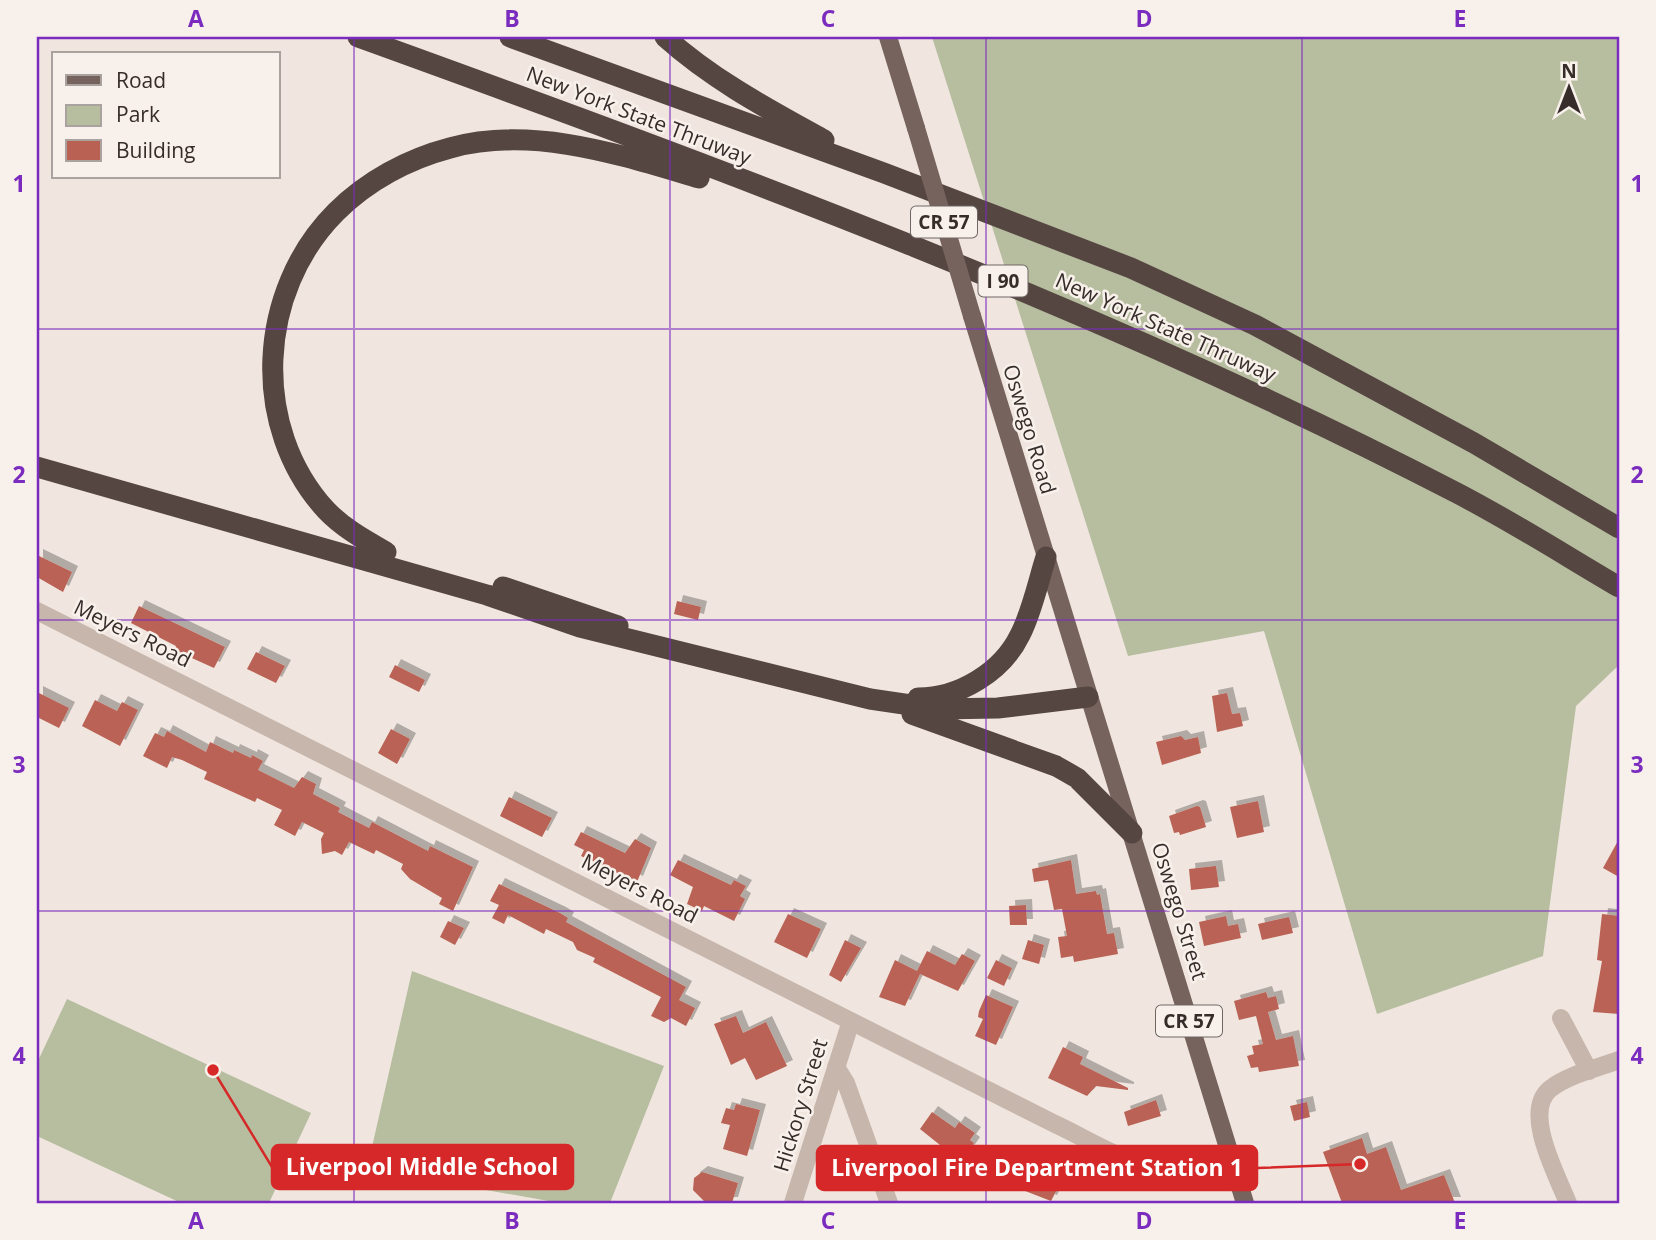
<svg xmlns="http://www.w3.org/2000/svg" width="1656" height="1240" viewBox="0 0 1656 1240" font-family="'Open Sans',sans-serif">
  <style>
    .green { fill: #b7bea0 }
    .building { fill: #b96254; filter: url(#shadow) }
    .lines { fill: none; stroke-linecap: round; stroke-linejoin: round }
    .minor { stroke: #c7b6ac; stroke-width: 18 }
    .primary { stroke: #76635d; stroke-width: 18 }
    .motorway { stroke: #564642; stroke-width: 21 }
    .primary-bridge { stroke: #76635d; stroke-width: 18 }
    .grid { fill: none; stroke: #7b2cbf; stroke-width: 2; stroke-opacity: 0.55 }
    .labels { text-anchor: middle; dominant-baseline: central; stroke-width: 5; stroke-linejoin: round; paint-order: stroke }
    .shield { fill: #f8f1eb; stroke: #706764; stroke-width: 2 }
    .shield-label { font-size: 19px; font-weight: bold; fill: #362c2a }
    .street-label { font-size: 21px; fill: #362c2a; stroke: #f8f1eb }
    .leader { fill: none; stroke: #d62828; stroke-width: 2.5 }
    .callout-dot { fill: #d62828; stroke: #f8f1eb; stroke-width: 2.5 }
    .callout { fill: #d62828; stroke: #d62828; stroke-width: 2.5 }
    .callout-label { font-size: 23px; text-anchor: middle; font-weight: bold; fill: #fff }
    .neatline { fill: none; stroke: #7b2cbf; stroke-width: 2.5 }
    .grid-label { font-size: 23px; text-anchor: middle; font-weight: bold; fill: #7b2cbf }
  </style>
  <defs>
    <filter id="shadow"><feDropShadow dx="6" dy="-6" stdDeviation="0" flood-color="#0004"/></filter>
  </defs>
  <rect width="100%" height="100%" fill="#f0e6df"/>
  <path class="green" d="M932 37H1619V665L1576 706 1543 956 1377 1014 1264 631 1128 656Z
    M412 971 664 1066 610 1203H560L367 1169Z
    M67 999 311 1113 269 1203H181L37 1136V1063Z"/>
  <path class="building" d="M37 555 72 572 63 592 37 577Z
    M677 601 701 607 698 620 674 614Z
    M139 606 225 647 214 668 174 650 176 646 131 623Z
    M256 652 285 666 276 683 247 669Z
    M395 665 425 680 419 692 389 677Z
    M37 692 69 708 59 728 37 717Z
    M1227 693 1232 714 1240 713 1243 726 1217 732 1212 696Z
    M95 700 117 711 122 702 138 710 120 746 82 726Z
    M391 729 410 739 397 764 378 753Z
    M167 731 206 752 210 742 233 753 234 750 251 758 252 755 263 761 258 770 294 788 302 777 316 784 313 794 340 808 338 812 369 828 372 822 428 851 430 846 473 867 453 911 439 904 442 898 410 879 401 869 403 864 376 850 374 854 349 842 342 855 335 851 322 854 321 839 324 833 302 822 295 836 274 825 282 810 257 798 255 802 204 779 207 772 182 760 172 757 167 768 143 756 155 733 164 737Z
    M1181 736 1185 740 1198 737 1201 753 1162 765 1156 742Z
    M509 797 552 818 542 837 500 816Z
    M1258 801 1264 832 1237 838 1230 807Z
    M1197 806 1200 807 1206 827 1180 835 1179 832 1174 833 1169 816Z
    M581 832 625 853 635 839 651 848 637 882 581 856 584 850 574 845Z
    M1619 839V877L1603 868Z
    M678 860 731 885 734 880 746 886 740 896 745 899 734 921 704 906 702 911 687 904 693 887 670 875Z
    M1071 860 1076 894 1096 891 1097 895 1100 894 1107 934 1114 933 1118 954 1074 962 1073 956 1061 958 1058 937 1067 936 1062 909 1054 910 1048 880 1034 882 1032 869Z
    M1216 866 1219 887 1191 890 1189 869Z
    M499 884 560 913 568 918 566 922 686 987 679 1000 695 1008 686 1026 671 1018 664 1022 651 1016 661 997 593 962 595 958 577 950 573 942 546 929 544 934 508 915 504 924 492 918 499 905 490 901Z
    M1026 905 1027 925H1010L1009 906Z
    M788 914 821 929 807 958 774 942Z
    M1602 914 1619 916V1014L1593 1012 1602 961 1597 960Z
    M1226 916 1228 926 1238 924 1241 938 1204 946 1199 922Z
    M1289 917 1293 933 1262 940 1258 924Z
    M448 921 464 928 455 945 440 937Z
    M845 940 861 948 841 982 829 975Z
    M1028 940 1044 945 1039 964 1022 959Z
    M927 951 955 965 962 954 975 961 958 991 920 974 905 1006 879 997 895 960 917 971Z
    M996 960 1012 968 1004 986 987 978Z
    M1266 992 1268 998 1276 996 1279 1009 1268 1012 1276 1040 1293 1036 1299 1066 1259 1072 1258 1067 1251 1068 1247 1056 1254 1054 1252 1046 1263 1044 1256 1016 1239 1020 1234 1001Z
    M986 995 1013 1007 996 1045 975 1036 983 1019 978 1017 979 1011Z
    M736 1016 743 1033 766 1022 787 1066 756 1080 745 1058 731 1065 714 1024Z
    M1063 1047 1083 1057 1080 1064 1128 1088V1090L1096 1086 1087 1096 1048 1078Z
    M1156 1100 1161 1116 1128 1126 1124 1112Z
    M1307 1102 1310 1117 1294 1121 1290 1106Z
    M736 1104 760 1110 747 1156 723 1149 730 1125 721 1123 726 1108 734 1110Z
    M932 1112 955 1128 959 1122 975 1133 970 1140 974 1143 967 1153 974 1158 965 1172 951 1163 955 1157 920 1129Z
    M1362 1138 1367 1154 1386 1147 1401 1190 1444 1175 1455 1203H1342L1323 1152Z
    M998 1155 1018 1162 1021 1158 1041 1168 1043 1165 1064 1176 1051 1201 989 1177Z
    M702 1172 738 1183 732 1203H706L693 1190 694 1178Z"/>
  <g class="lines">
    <path class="minor" d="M37 611 1055 1124C1086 1138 1121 1162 1156 1166 1182 1169 1206 1164 1232 1161
      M1561 1018 1589 1071
      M836 1067 846 1083 889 1203
      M793 1203 851 1021
      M1568 1203C1557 1175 1522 1112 1550 1089 1567 1075 1598 1068 1619 1060"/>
    <path class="primary" d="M888 37 916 128
      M972 316 1245 1203"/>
    <path class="motorway" d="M358 37C731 172 1105 310 1457 493 1513 522 1566 556 1619 587
      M510 37 884 173 1131 268 1255 325 1474 443 1619 528
      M665 37C713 80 768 109 824 140
      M37 467 487 595 580 627 870 699 938 709 998 708 1088 697
      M386 552C365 540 343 528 326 510 250 427 257 291 336 212 367 181 408 159 450 148 532 125 621 155 699 178
      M503 587 618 626
      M918 698C959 698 1002 672 1020 635 1032 612 1038 582 1046 557
      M912 714 1056 766 1077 778 1132 833"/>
    <path class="primary-bridge" d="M916 128 972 316"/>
  </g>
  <path class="grid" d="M354 37V1203M670 37V1203M986 37V1203M1302 37V1203M37 329H1619M37 620H1619M37 911H1619"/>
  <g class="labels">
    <g class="shield">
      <rect x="911" y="206.5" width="66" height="31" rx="5"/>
      <rect x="978.5" y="265.5" width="49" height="31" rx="5"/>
      <rect x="1156" y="1005.5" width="66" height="31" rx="5"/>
    </g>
    <g class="shield-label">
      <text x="944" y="222">CR 57</text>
      <text x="1003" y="281">I 90</text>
      <text x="1189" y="1021">CR 57</text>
    </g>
    <g class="street-label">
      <text transform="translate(639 115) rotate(21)">New York State Thruway</text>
      <text transform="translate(1166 327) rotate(24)">New York State Thruway</text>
      <text transform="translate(1030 429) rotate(73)">Oswego Road</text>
      <text transform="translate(133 633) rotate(26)">Meyers Road</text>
      <text transform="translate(640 888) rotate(27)">Meyers Road</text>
      <text transform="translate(1180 911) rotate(73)">Oswego Street</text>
      <text transform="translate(800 1105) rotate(-73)">Hickory Street</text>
    </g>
  </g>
  <path class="leader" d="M213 1070L272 1167M1360 1164L1257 1168"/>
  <g class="callout-dot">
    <circle cx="213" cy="1070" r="7"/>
    <circle cx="1360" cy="1164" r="7"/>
  </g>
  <g class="callout">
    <rect x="272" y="1145" width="301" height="44" rx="7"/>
    <rect x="817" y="1146" width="440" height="44" rx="7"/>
  </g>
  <g class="callout-label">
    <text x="422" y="1175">Liverpool Middle School</text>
    <text x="1037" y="1176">Liverpool Fire Department Station 1</text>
  </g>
  <rect width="1656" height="1240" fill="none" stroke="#f8f1eb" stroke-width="77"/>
  <rect x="52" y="52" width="228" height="126" fill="#f8f1eb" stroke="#aaa29e" stroke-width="2"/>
  <rect x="66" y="75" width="35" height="10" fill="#76635d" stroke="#aaa29e" stroke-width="2"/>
  <text x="116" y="88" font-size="21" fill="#362c2a">Road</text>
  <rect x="66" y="105" width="35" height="21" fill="#b7bea0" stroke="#aaa29e" stroke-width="2"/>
  <text x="116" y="122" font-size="21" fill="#362c2a">Park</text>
  <rect x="66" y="140" width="35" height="21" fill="#b96254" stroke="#aaa29e" stroke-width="2"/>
  <text x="116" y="158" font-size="21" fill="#362c2a">Building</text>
  <g transform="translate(1569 88)" stroke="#f8f1eb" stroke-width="5" paint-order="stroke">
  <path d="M0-5L12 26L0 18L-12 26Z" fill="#362c2a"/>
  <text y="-10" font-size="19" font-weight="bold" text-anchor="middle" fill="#362c2a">N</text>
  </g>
  <rect x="38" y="38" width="1580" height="1164" class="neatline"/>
  <g class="grid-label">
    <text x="196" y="27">A</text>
    <text x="512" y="27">B</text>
    <text x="828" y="27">C</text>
    <text x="1144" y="27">D</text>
    <text x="1460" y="27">E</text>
    <text x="19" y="192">1</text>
    <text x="1637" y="192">1</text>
    <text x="19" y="483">2</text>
    <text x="1637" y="483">2</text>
    <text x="19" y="773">3</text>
    <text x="1637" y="773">3</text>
    <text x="19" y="1064">4</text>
    <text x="1637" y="1064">4</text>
    <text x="196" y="1229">A</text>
    <text x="512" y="1229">B</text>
    <text x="828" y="1229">C</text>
    <text x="1144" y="1229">D</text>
    <text x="1460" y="1229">E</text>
  </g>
</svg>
